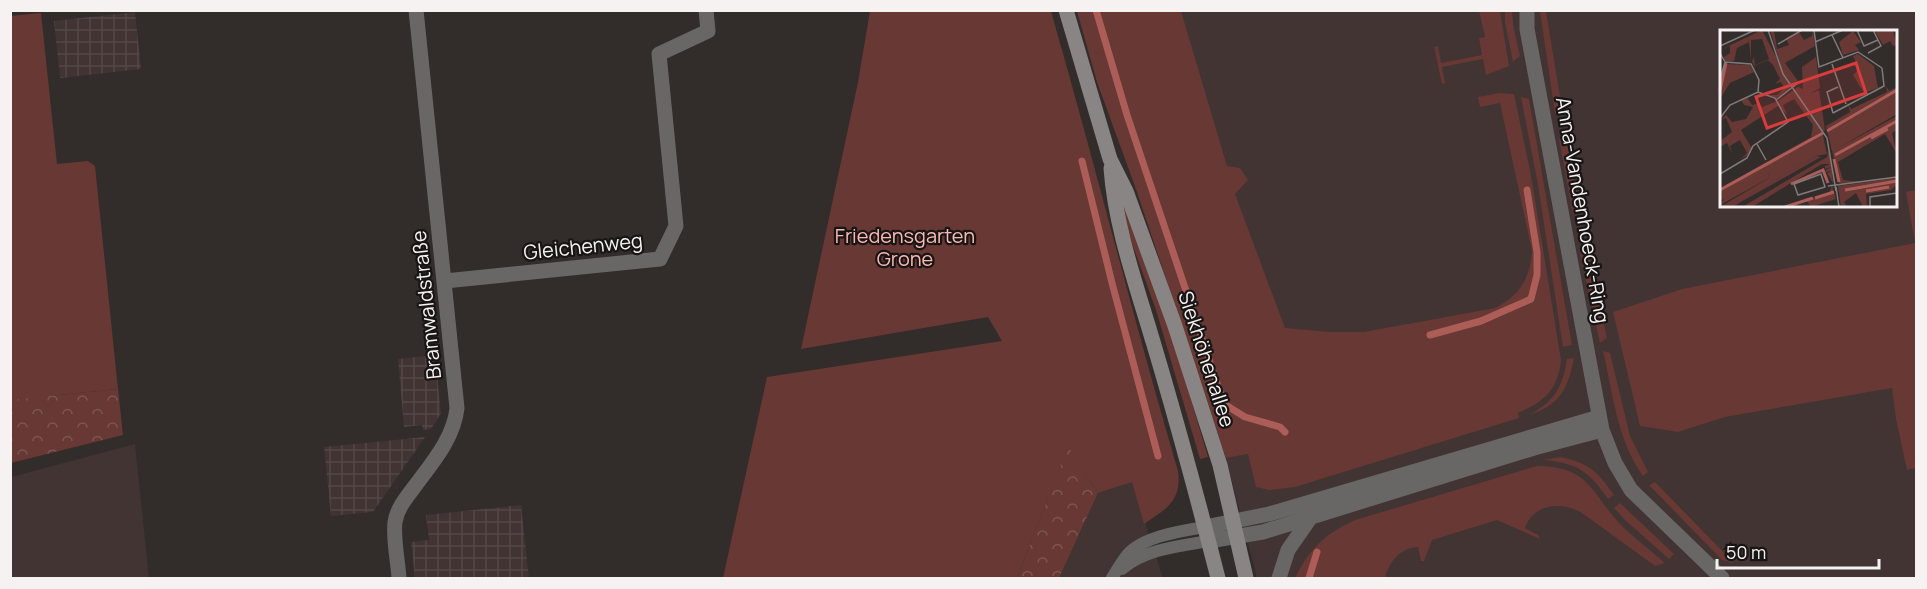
<svg xmlns="http://www.w3.org/2000/svg" width="1927" height="589" viewBox="0 0 1927 589" font-family="Manrope,sans-serif">
  <style>
    .built { fill: #413433; fill-rule: evenodd }
    .industrial { fill: url(#industrial-grid) }
    .green { fill: #673834 }
    .forest { fill: url(#forest-crowns) }
    .lines { fill: none; stroke-linecap: round; stroke-linejoin: round }
    .stream { stroke: #ac5d58; stroke-width: 7 }
    .lane { stroke: #696666; stroke-width: 12 }
    .street { stroke: #696666; stroke-width: 15 }
    .secondary { stroke: #8a8585; stroke-width: 15 }
    .labels { text-anchor: middle; dominant-baseline: central; stroke-width: 4.5; stroke-linejoin: round; paint-order: stroke }
    .street-label { font-size: 20px; fill: #f6f2f1; stroke: #181515 }
    .park-label { font-size: 20px; fill: #fcb8b2; stroke: #181515 }
    .inset-river { fill: none; stroke: #ac5d58; stroke-width: 3 }
    .inset-road { fill: none; stroke: #807b7a; stroke-width: 1.5 }
    .view { fill: #d93c3c; fill-opacity: 0.15; stroke: #d93c3c; stroke-width: 3 }
    .inset-edge { fill: none; stroke: #f6f2f1; stroke-width: 3 }
  </style>
  <defs>
    <pattern id="industrial-grid" width="8" height="8" patternUnits="userSpaceOnUse" patternTransform="scale(1.5)"><rect width="8" height="8" fill="#413433"/><path d="M0 4h8M4 0v8" fill="none" stroke="#544847"/></pattern>
    <pattern id="forest-crowns" width="20" height="18" patternUnits="userSpaceOnUse" patternTransform="scale(1.5)"><rect width="20" height="18" fill="#673834"/><path d="M2 6a3 3 0 1 1 6 0M12 15a3 3 0 1 1 6 0" fill="none" stroke="#7d5552"/></pattern>
  </defs>
  <rect width="100%" height="100%" fill="#322c2b"/>
  <path class="built" d="M1077 11H1916V578H1257L1226 458 1136 189 1097 82ZM1722 32H1896V206H1722Z
    M135 444 149 578H11V477Z
    M1132 481 1163 578H1060V576L1098 493Z"/>
  <path class="industrial" d="M135 12 141 69 60 78 54 21Z
    M435 355 441 413 431 429 423 430 422 425 404 427 398 359Z
    M425 437 373 512 331 516 324 447Z
    M521 505 529 578H415L411 542 429 540 426 515Z"/>
  <path class="green" d="M870 11H1051C1095 164 1133 318 1178 471 1182 501 1166 509 1144 524L1132 482 1098 493 1068 447 1017 578H723L767 377 1002 341 988 317 801 349 858 82Z
    M1077 11H1181L1227 166 1240 168 1248 180 1235 194 1285 328 1330 332H1364L1495 308C1519 296 1530 279 1532 251L1500 103 1480 107 1478 97 1499 93 1514 94 1531 175 1561 360C1558 390 1544 402 1518 413L1519 418 1295 487 1270 490 1256 487 1248 454 1226 458 1136 189 1097 82Z
    M1479 11H1500L1509 66 1486 75 1483 59 1442 67 1445 83 1442 84 1434 47 1438 46 1441 63 1482 55 1479 38 1485 37Z
    M1505 11H1512L1513 24 1520 56 1513 62 1505 22Z
    M1540 11H1546L1563 115 1555 113Z
    M41 13 57 164 88 161 95 166 118 389 60 395 10 452V16Z
    M1521 97 1529 99 1572 345 1563 347 1538 185Z
    M1566 137 1581 213 1573 214 1559 139Z
    M1916 190V468L1907 470 1896 419 1892 388 1725 417 1678 432 1640 426 1613 312 1682 289 1915 243 1906 192Z
    M1125 196 1164 309 1208 457 1200 459 1156 310 1116 199Z
    M1586 242 1607 338 1600 343 1580 253Z
    M1603 351 1610 353 1630 436 1648 472 1643 476C1617 440 1613 394 1603 351Z
    M1574 358C1568 389 1560 405 1529 415 1555 401 1562 388 1567 359Z
    M1561 457C1589 463 1598 472 1614 495L1608 499C1589 471 1577 463 1543 460Z
    M1537 466C1593 467 1590 494 1623 527 1636 539 1651 551 1665 563L1655 566 1582 513C1562 501 1534 503 1525 528L1538 535 1540 539 1497 520 1432 540 1424 561H1421L1418 547C1400 548 1389 562 1385 578H1295C1310 548 1325 534 1355 520Z
    M1655 482 1734 563 1722 560 1649 485Z
    M1620 503 1674 554 1669 559 1625 520 1614 508Z"/>
  <path class="forest" d="M118 389 123 435 11 463V400Z
    M1068 446 1098 493 1060 576V578H1017Z"/>
  <g class="lines">
    <path class="stream" d="M1096 10 1127 115 1224 404 1245 417 1280 427 1285 432
      M1082 161 1112 283 1158 456
      M1430 335 1481 321 1531 299 1537 275V252L1527 190
      M1309 578 1317 552"/>
    <path class="lane" d="M1122 569C1145 549 1180 546 1209 541
      M1112 578C1117 570 1122 561 1128 554 1144 536 1182 531 1205 527"/>
    <path class="street" d="M1527 10V29L1602 430 1615 463 1631 490 1722 578
      M445 281 660 259 676 226 659 54 708 31 706 10
      M1205 527 1269 514 1599 417
      M1209 541 1263 532 1534 448 1602 430
      M399 578C398 561 393 540 395 522 397 508 407 497 415 486 432 463 454 438 457 408L416 10
      M1279 578 1288 550 1311 517"/>
    <path class="secondary" d="M1066 10 1110 159 1126 191 1175 326 1220 465 1246 578
      M1111 168C1115 227 1137 287 1154 345 1177 422 1198 500 1218 578"/>
  </g>
  <g class="labels">
    <g class="street-label">
      <text transform="translate(1583 210) rotate(80)">Anna-Vandenhoeck-Ring</text>
      <text transform="translate(583 246) rotate(-6)">Gleichenweg</text>
      <text transform="translate(426 305) rotate(-96)">Bramwaldstraße</text>
      <text transform="translate(1207 359) rotate(72)">Siekhöhenallee</text>
    </g>
    <g class="park-label">
      <text x="905" y="235">Friedensgarten<tspan x="905" dy="23">Grone</tspan></text>
    </g>
  </g>
  <g transform="translate(1720 30)">
    <rect width="177" height="177" fill="#322c2b"/>
    <path d="M42 0 61 36 50 0H54L57 19 69 15 66 8 79 2 84 10 92 6 93 0 95 16 65 33 78 51 57 68 50 65H57L64 58 61 52 55 54 60 49 53 35 48 30 34 36 32 31 34 27 35 35 49 29 42 9 31 10V31L29 12 17 18 14 31H5L4 27 10 23V16L0 20ZM154 0H173L177 15 173 16 170 11 163 15ZM133 1 141 12 135 15 139 20 123 25 119 12ZM138 24 154 36 158 58 144 63 133 45 139 39 133 26ZM96 27 100 58 89 64 99 60 105 100 91 107 93 95 74 69 63 75 67 85 58 76 21 100 31 117 37 112 28 125 20 130 27 123 20 110 10 116 12 123 7 113 0 117V111L12 102 6 88 1 90 6 85 12 92 26 89 33 77 24 75 21 70 27 67 32 75 39 73 42 77 58 71 78 57 83 59 82 37ZM6 34 30 35 34 42 10 53 0 69ZM177 84 114 120 177 86V100L172 103 177 124 165 104 118 132 123 150 140 152 119 153 109 106ZM108 120 111 131 113 153 107 143 111 141 106 142V140L111 137 105 139V136L110 134H102L32 177H22L107 127ZM96 126 101 127 12 177 45 156ZM48 142 49 148 0 175 6 165ZM177 148V155L171 160 146 164 147 177H143L136 163 124 172 127 177H121L118 156ZM112 156 116 169 91 177 87 171 63 177 109 163Z" fill="#673834"/>
    <path d="M166 56 169 61 177 57V84L112 121 106 96 130 82 128 74 131 79 167 62ZM102 101 107 124 96 126 12 177H0L49 148 48 143 0 171V158Z" fill="#673834"/>
    <path class="inset-river" d="M0 61 6 33M107 101 177 60M151 108 168 99M115 125 177 91M114 129 119 152M71 154 103 140 108 153M0 160 103 103M125 160 177 151M146 161 169 157M95 168 114 162M65 177 93 168"/>
    <path class="inset-road" d="M48 0 63 44 107 108 116 161M94 0 99 37 138 22 162 38M137 0 144 16 158 10M112 5 123 28M95 12 123 0M58 14 82 0M0 16 35 0M0 23 5 32 0 50M148 23 161 16 153 0M5 32 31 34 39 50 38 62M112 34 126 74M56 70 78 53M113 83 164 56 162 38M113 83 107 62 118 57M0 88 10 75 38 62 55 68 68 92 33 116 27 128 0 144M37 114 46 130M101 144 105 157 78 165 74 154ZM108 156 177 147M116 157 119 177M150 177V167L177 163"/>
    <path class="view" d="M136 33 146 63 47 98 36 67Z"/>
    <rect width="177" height="177" class="inset-edge"/>
  </g>
  <rect width="1927" height="589" fill="none" stroke="#f6f2f1" stroke-width="24"/>
  <path d="M1717 559v9h162v-9" fill="none" stroke="#f6f2f1" stroke-width="3"/>
  <text x="1726" y="559" font-size="18" fill="#f6f2f1" stroke="#181515" stroke-width="4.5" paint-order="stroke">50 m</text>
</svg>
